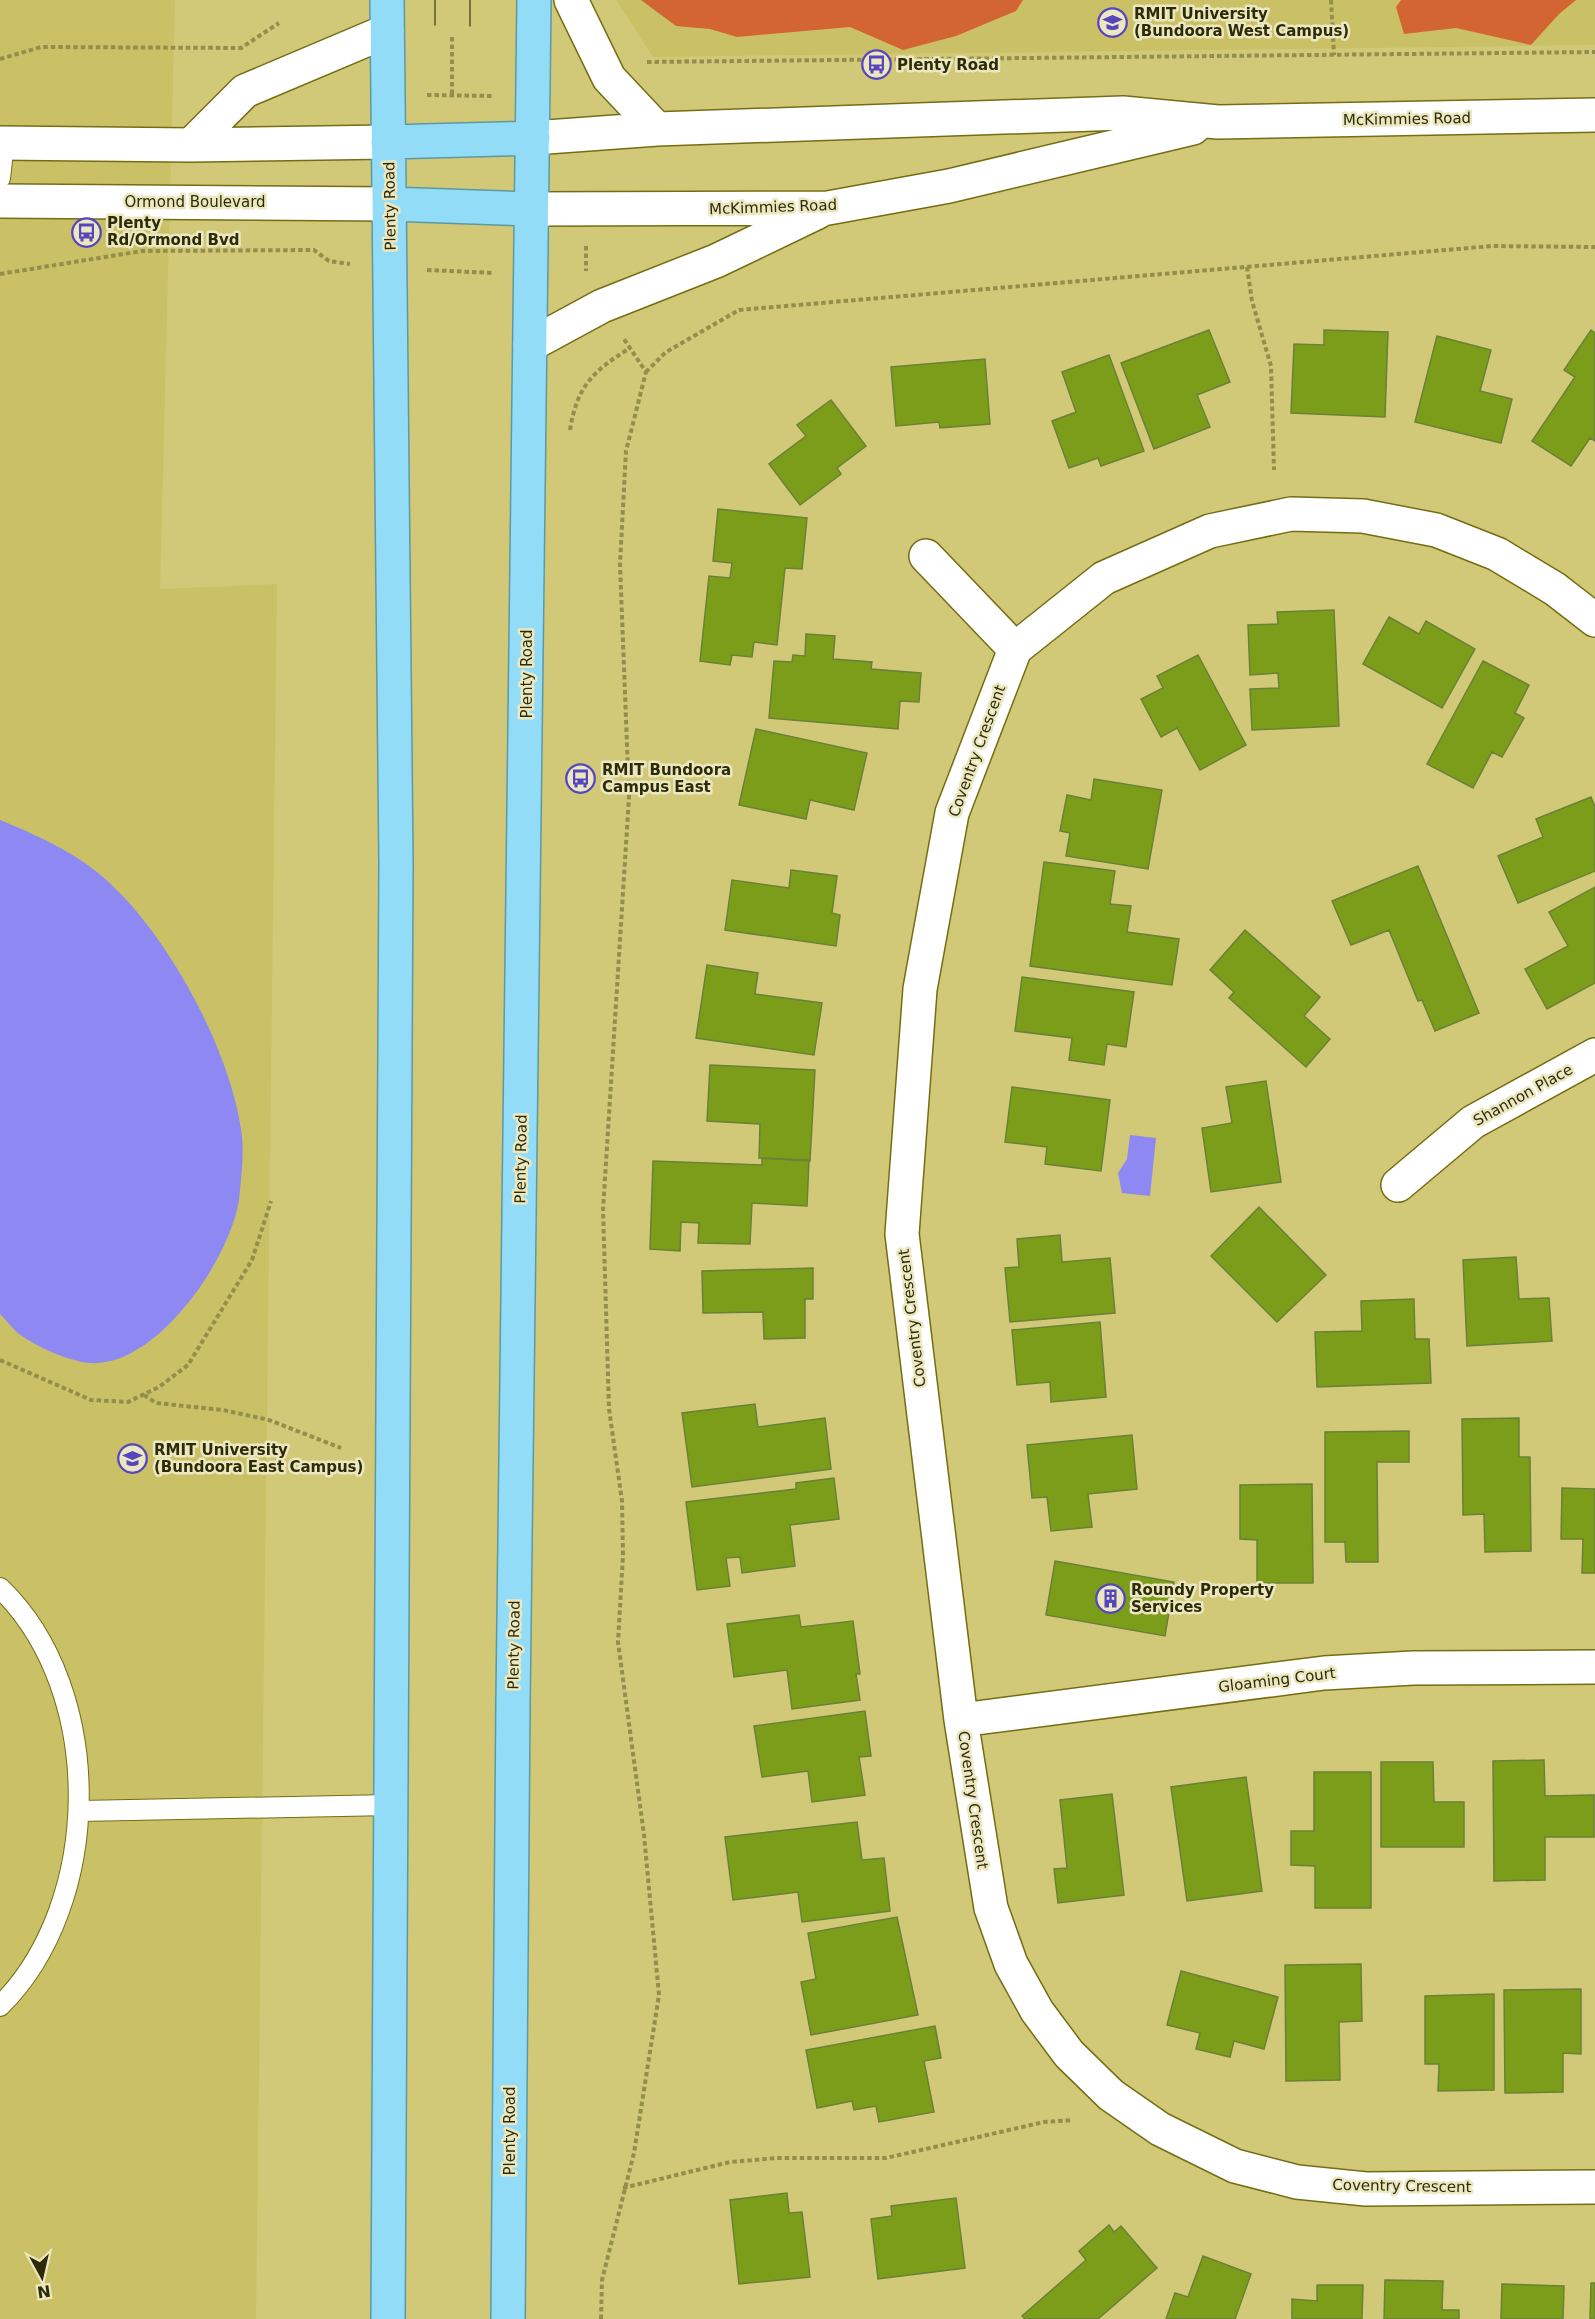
<svg xmlns="http://www.w3.org/2000/svg" width="1595" height="2319" viewBox="0 0 1595 2319" font-family="'DejaVu Sans',sans-serif">
  <style>
    .built { fill: #cac166 }
    .forest { fill: #d26532 }
    .water { fill: #8e89f2 }
    .building { fill: #7c9d1a; stroke: #6b8137; stroke-width: 1.5 }
    .lines { fill: none; stroke-linecap: round; stroke-linejoin: round }
    .service-casing { stroke: #756d14; stroke-width: 22 }
    .minor-casing { stroke: #756d14; stroke-width: 36 }
    .secondary-casing { stroke: #756d14; stroke-width: 36 }
    .trunk-casing { stroke: #5d99a2; stroke-width: 36 }
    .path { stroke: #948e4d; stroke-width: 4; stroke-dasharray: 4.5 3; stroke-linecap: butt }
    .service { stroke: #fff; stroke-width: 20 }
    .minor { stroke: #fff; stroke-width: 33 }
    .secondary { stroke: #fff; stroke-width: 33 }
    .trunk { stroke: #92dcf7; stroke-width: 33 }
    .tram { stroke: #5a5625; stroke-width: 1.5 }
    .labels { text-anchor: middle; dominant-baseline: central; stroke-width: 5; stroke-linejoin: round; paint-order: stroke }
    .poi-label { font-size: 15px; font-weight: bold; fill: #2e2b07; stroke: #ebe8c1; text-anchor: start }
    .street-label { font-size: 15px; fill: #2e2b07; stroke: #ebe8c1 }
  </style>
  <rect width="100%" height="100%" fill="#d1c977"/>
  <path class="built" d="M0 0H175L160 589 277 584 256 2319H0Z
    M616 0H1595V45L653 57Z"/>
  <path class="forest" d="M641 0H1023L1016 11 956 36 903 50 850 27 737 37 710 29 676 26Z
    M1401 0H1576L1559 14 1531 45 1456 28 1404 34 1396 7Z"/>
  <path class="water" d="M0 820C36 835 73 851 103 877 167 932 232 1052 242 1136 244 1155 241 1181 239 1200 230 1258 162 1359 98 1363 75 1365 37 1347 19 1334 12 1328 6 1320 0 1314Z
    M1130 1135 1156 1138 1150 1196 1122 1193 1118 1173 1127 1159Z"/>
  <path class="building" d="M1209 330 1230 382 1197 395 1210 427 1154 449 1121 363Z
    M1324 330 1388 332 1385 417 1291 413 1294 344 1324 345Z
    M1591 330 1595 333V441L1590 438 1571 466 1532 441 1575 377 1564 370Z
    M1437 336 1491 350 1480 391 1512 399 1501 443 1415 422Z
    M1109 355 1144 451 1101 466 1098 458 1069 468 1052 421 1076 412 1062 372Z
    M985 359 990 424 940 428 939 422 896 426 891 367Z
    M831 400 866 446 837 468 841 474 800 505 769 464 806 436 797 425Z
    M718 509 807 518 802 569 785 568 777 645 754 642 752 657 732 655 730 665 700 661 709 576 730 578 732 563 713 561Z
    M1334 610 1339 726 1252 730 1250 689 1279 688 1278 673 1250 675 1248 625 1278 624 1277 612Z
    M1389 617 1419 634 1426 621 1475 649 1442 708 1363 664Z
    M806 634 835 636 833 659 872 662 871 669 921 673 919 702 900 701 898 729 769 718 774 661 792 662 793 655 805 656Z
    M1198 655 1246 745 1200 770 1177 728 1161 737 1141 699 1163 688 1157 676Z
    M1483 661 1529 685 1515 713 1524 718 1502 757 1492 752 1473 788 1427 764Z
    M756 729 867 753 854 810 810 800 806 819 739 805Z
    M1094 779 1162 790 1148 869 1066 856 1070 833 1060 831 1067 795 1091 800Z
    M1591 797 1595 807V871L1518 903 1498 856 1543 837 1536 819Z
    M1044 862 1115 871 1110 904 1131 906 1127 932 1179 939 1172 985 1030 966Z
    M1418 866 1479 1013 1435 1031 1422 1000 1418 1001 1389 930 1351 945 1332 901Z
    M791 870 837 876 832 913 840 915 836 946 725 930 732 880 789 888Z
    M1595 887V983L1547 1009 1525 969 1568 946 1549 912Z
    M1245 930 1320 997 1304 1016 1330 1039 1306 1067 1229 998 1234 992 1210 970Z
    M707 965 758 973 755 994 822 1003 814 1055 696 1038Z
    M1022 977 1134 992 1126 1047 1107 1044 1104 1065 1069 1060 1072 1038 1015 1031Z
    M710 1065 815 1070 810 1161 759 1158 760 1124 707 1121Z
    M1266 1081 1281 1182 1211 1192 1202 1128 1232 1123 1226 1087Z
    M1012 1087 1110 1100 1101 1171 1045 1164 1047 1147 1005 1142Z
    M762 1158 809 1160 807 1206 752 1203 750 1244 698 1243 699 1223 681 1222 680 1251 650 1249 653 1161 762 1165Z
    M1259 1207 1326 1275 1277 1322 1211 1256Z
    M1060 1235 1062 1262 1110 1258 1115 1313 1010 1322 1005 1268 1019 1267 1017 1239Z
    M1516 1257 1519 1299 1549 1298 1552 1341 1467 1346 1463 1260Z
    M813 1268V1299H805V1338L764 1339 763 1312 703 1313 702 1271Z
    M1414 1299 1415 1339H1429L1431 1383 1317 1387 1315 1332 1362 1331 1361 1301Z
    M1100 1322 1106 1397 1051 1402 1050 1382 1017 1385 1012 1330Z
    M755 1404 758 1427 825 1418 831 1469 692 1487 682 1413Z
    M1519 1418V1457H1530L1531 1551 1485 1552 1484 1514 1463 1515 1462 1419Z
    M1409 1431V1462H1377L1378 1562H1346L1345 1542H1325V1432Z
    M1132 1435 1137 1489 1088 1494 1092 1527 1051 1531 1047 1497 1032 1498 1027 1445Z
    M834 1478 839 1519 790 1525 795 1566 742 1573 740 1557 726 1558 730 1586 697 1590 686 1502 796 1489V1483Z
    M1312 1484 1313 1583H1257V1540L1240 1539V1485Z
    M1562 1488 1595 1489V1573H1582L1583 1539H1561Z
    M1055 1561 1174 1582 1165 1636 1046 1615Z
    M799 1615 801 1627 853 1621 860 1674H856L860 1700 792 1709 787 1670 734 1677 727 1624Z
    M865 1711 871 1756 859 1757 865 1795 812 1802 808 1771 762 1777 754 1726Z
    M1544 1760 1545 1796 1594 1795V1837H1545V1880L1494 1881 1493 1761Z
    M1381 1762H1433L1434 1802H1464V1847H1381Z
    M1314 1772H1371V1908H1315V1866L1291 1865V1831H1314Z
    M1246 1777 1262 1891 1187 1901 1171 1787Z
    M1112 1794 1124 1895 1058 1903 1054 1869 1067 1868 1060 1800Z
    M857 1822 862 1860 884 1858 890 1911 802 1922 798 1892 733 1900 725 1837Z
    M897 1917 918 2015 811 2035 801 1982 816 1979 808 1933Z
    M1361 1964 1362 2021 1339 2022 1340 2080 1286 2081 1285 1965Z
    M1181 1971 1278 1997 1264 2049 1234 2041 1230 2057 1196 2049 1200 2033 1167 2025Z
    M1581 1989V2054L1563 2053V2092L1505 2093 1504 1990Z
    M1494 1994V2090L1438 2091 1439 2064H1425V1996Z
    M935 2026 941 2058 924 2061 934 2112 879 2122 876 2106 854 2110 852 2101 817 2108 806 2050Z
    M787 2193 789 2213 802 2212 810 2277 739 2284 730 2200Z
    M956 2198 965 2268 878 2279 871 2219 892 2216 891 2206Z
    M1109 2225 1114 2232 1121 2226 1157 2268 1098 2319H1025L1022 2316 1086 2260 1079 2251Z
    M1203 2256 1251 2274 1235 2319H1166L1175 2293 1188 2297Z
    M1385 2280 1443 2281 1442 2310H1459V2319H1384Z
    M1591 2283H1595V2319H1590Z
    M1502 2284 1564 2286 1563 2319H1501Z
    M1317 2285H1363L1362 2319H1292V2299L1317 2301Z"/>
  <g class="lines">
    <defs>
      <path id="service" d="M0 178 4 143
        M0 1588C106 1690 104 1903 0 2006
        M80 1811 391 1805"/>
      <path id="minor" d="M0 143 191 145 388 142
        M191 145 245 91 387 31
        M0 201 390 204
        M926 556 1015 649
        M1595 620 1555 589 1497 554 1436 530 1363 516 1291 514 1210 531 1104 578 1015 649 952 813 920 989 902 1234 961 1720 991 1908 1011 1964 1037 2011 1069 2054 1111 2095 1160 2129 1235 2166 1297 2182 1366 2189 1595 2187
        M1398 1185 1473 1122 1595 1055
        M961 1720 1324 1673 1413 1668 1595 1667"/>
      <path id="secondary" d="M571 0 609 78 657 129
        M533 138 657 129 1123 113 1218 122 1595 115
        M531 209 828 208 949 186 1193 128
        M530 345 602 306 716 261 818 212"/>
      <path id="trunk" d="M387 0 396 863 388 2319
        M388 142 533 138
        M390 204 531 209
        M508 2319 513 1703 534 0"/>
    </defs>
    <use href="#service" class="service-casing"/>
    <use href="#minor" class="minor-casing"/>
    <use href="#secondary" class="secondary-casing"/>
    <use href="#trunk" class="trunk-casing"/>
    <path class="path" d="M1331 0 1334 55
      M0 59 41 47 241 48 279 23
      M647 62 1595 52
      M452 94V36
      M427 95 494 96
      M586 246V271
      M1247 267 1252 301 1271 366 1274 470
      M427 270 494 273
      M0 274 142 251 314 250 329 261 350 264
      M646 372 666 352 739 310 1492 246 1595 247
      M570 430C577 386 593 371 630 348
      M0 1360 91 1400 128 1402 159 1387 188 1365 252 1260 271 1201
      M144 1395 156 1403 223 1410 269 1420 341 1448
      M623 2188 730 2162 777 2158H886L1044 2122 1072 2120
      M601 2319 602 2280 634 2153 659 1995 644 1835 618 1642 623 1555 622 1501 609 1409 603 1210 629 797 620 564 626 451 646 372 624 339"/>
    <use href="#service" class="service"/>
    <use href="#minor" class="minor"/>
    <use href="#secondary" class="secondary"/>
    <use href="#trunk" class="trunk"/>
    <path class="tram" d="M435 0V25
      M470 0V26"/>
  </g>
  <defs>
    <symbol id="university-ring" viewBox="-11 -11 22 22"><circle r="9.5" fill="#ebe8c1" stroke="#5645bd" stroke-width="1.5"/><path d="M0-5L7-2L0 1L-7-2ZM-4 1L0 2.5L4 1V4Q0 6-4 4Z" fill="#5645bd"/></symbol>
    <symbol id="bus-ring" viewBox="-11 -11 22 22"><circle r="9.5" fill="#ebe8c1" stroke="#5645bd" stroke-width="1.5"/><path d="M-5-6H5V4H4V6H2V4H-2V6H-4V4H-5ZM-3.5-4V0h7V-4ZM-3.5 1.2v1.5H-2V1.2ZM2 1.2v1.5H3.5V1.2Z" fill="#5645bd"/></symbol>
    <symbol id="building-ring" viewBox="-11 -11 22 22"><circle r="9.5" fill="#ebe8c1" stroke="#5645bd" stroke-width="1.5"/><path d="M-4-6H4V6H1V3H-1V6H-4ZM-2.5-4.3h1.7v1.8h-1.7ZM.8-4.3h1.7v1.8H.8ZM-2.5-1h1.7V.8h-1.7ZM.8-1h1.7V.8H.8Z" fill="#5645bd"/></symbol>
  </defs>
  <g fill-rule="evenodd">
    <use href="#university-ring" x="1096" y="6" width="33" height="33"/>
    <use href="#bus-ring" x="860" y="48" width="33" height="33"/>
    <use href="#bus-ring" x="70" y="216" width="33" height="33"/>
    <use href="#bus-ring" x="564" y="762" width="33" height="33"/>
    <use href="#university-ring" x="116" y="1442" width="33" height="33"/>
    <use href="#building-ring" x="1094" y="1582" width="33" height="33"/>
  </g>
  <g class="labels">
    <g class="poi-label">
      <text x="1134" y="14">RMIT University<tspan x="1134" dy="17">(Bundoora West Campus)</tspan></text>
      <text x="897" y="65">Plenty Road</text>
      <text x="107" y="223">Plenty<tspan x="107" dy="17">Rd/Ormond Bvd</tspan></text>
      <text x="602" y="770">RMIT Bundoora<tspan x="602" dy="17">Campus East</tspan></text>
      <text x="154" y="1450">RMIT University<tspan x="154" dy="17">(Bundoora East Campus)</tspan></text>
      <text x="1131" y="1590">Roundy Property<tspan x="1131" dy="17">Services</tspan></text>
    </g>
    <g class="street-label">
      <text transform="translate(1407 119) rotate(-1)">McKimmies Road</text>
      <text x="195" y="202">Ormond Boulevard</text>
      <text transform="translate(390 206) rotate(-91)">Plenty Road</text>
      <text transform="translate(773 207) rotate(-2)">McKimmies Road</text>
      <text transform="translate(527 674) rotate(-90)">Plenty Road</text>
      <text transform="translate(977 751) rotate(-70)">Coventry Crescent</text>
      <text transform="translate(1523 1095) rotate(-29)">Shannon Place</text>
      <text transform="translate(521 1159) rotate(-89)">Plenty Road</text>
      <text transform="translate(912 1318) rotate(-97)">Coventry Crescent</text>
      <text transform="translate(514 1645) rotate(-89)">Plenty Road</text>
      <text transform="translate(1277 1680) rotate(-7)">Gloaming Court</text>
      <text transform="translate(973 1800) rotate(82)">Coventry Crescent</text>
      <text transform="translate(510 2131) rotate(-90)">Plenty Road</text>
      <text transform="translate(1402 2186) rotate(1)">Coventry Crescent</text>
    </g>
  </g>
  <g transform="translate(42 2277) rotate(172)" stroke="#ebe8c1" stroke-width="4.5" paint-order="stroke">
  <path d="M0-4.5L10 22L0 15L-10 22Z" fill="#2e2b07"/>
  <text y="-9" font-size="16" font-weight="bold" text-anchor="middle" fill="#2e2b07">N</text>
  </g>
</svg>
